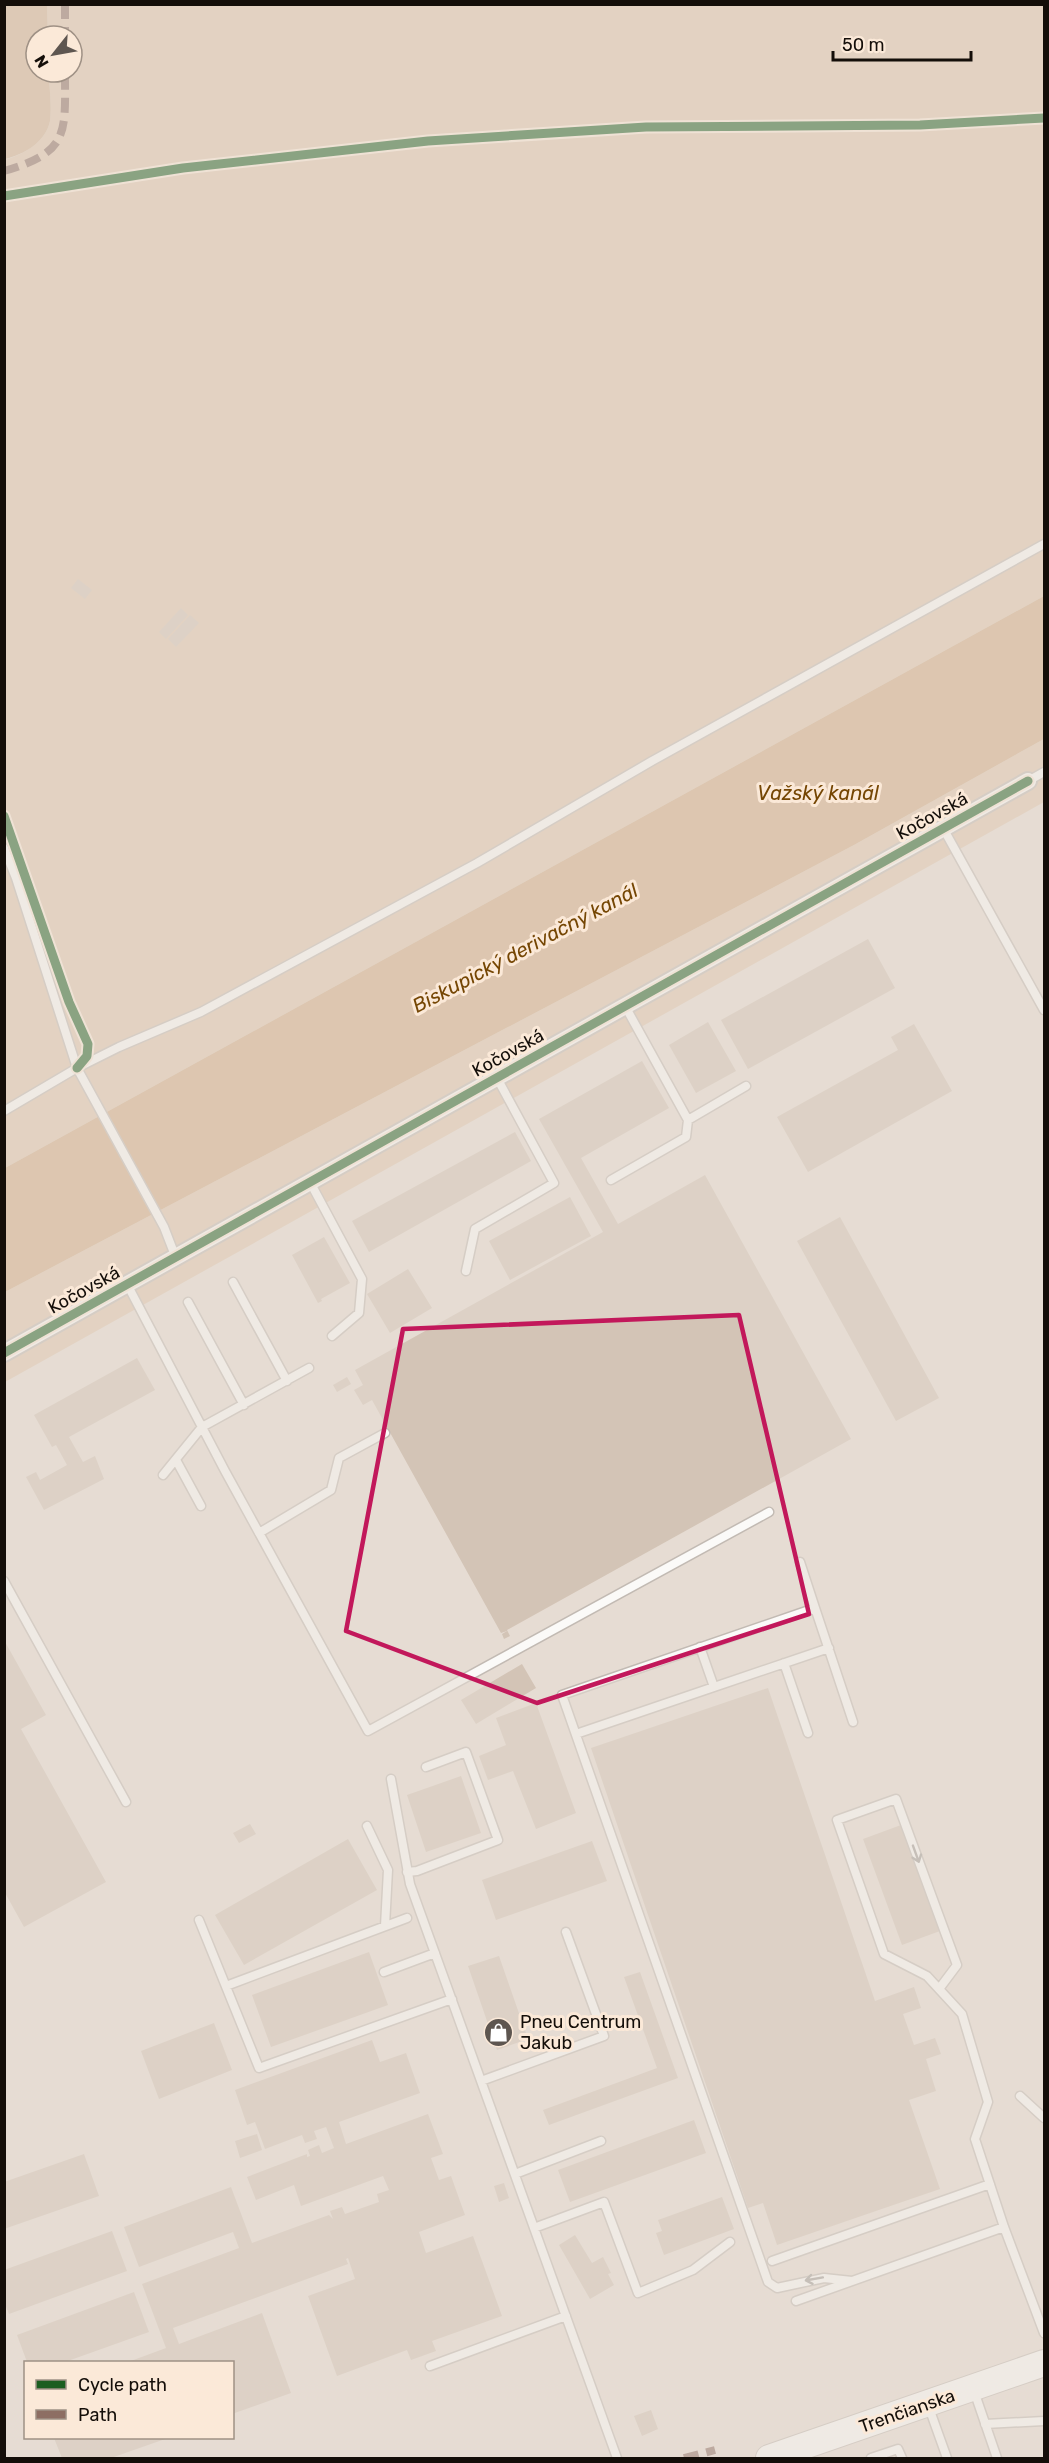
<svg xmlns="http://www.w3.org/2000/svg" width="1049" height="2463" viewBox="0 0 1049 2463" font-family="Rubik,sans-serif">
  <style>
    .green { fill: #dfc6ae }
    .forest { fill: #d2b292 }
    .water { fill: #d2ac86 }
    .building { fill: #d3c4b6 }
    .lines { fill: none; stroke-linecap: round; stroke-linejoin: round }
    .lane-casing { stroke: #c2bab3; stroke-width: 11 }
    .street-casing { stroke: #c2bab3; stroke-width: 20 }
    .primary-casing { stroke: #c2bab3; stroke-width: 28 }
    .lane { stroke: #fbfaf8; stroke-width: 8 }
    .street { stroke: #fbfaf8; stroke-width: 16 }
    .primary { stroke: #fbfaf8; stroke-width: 26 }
    .quiet { stroke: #8d6e63; stroke-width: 8; stroke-dasharray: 15 8; stroke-linecap: butt }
    .cycleway-casing { stroke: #fbe9d8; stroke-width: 13 }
    .cycleway { stroke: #1b5e20; stroke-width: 9 }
    .oneway { stroke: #9f9c98 }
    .marked { fill: none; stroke: #c2185b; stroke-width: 4.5; stroke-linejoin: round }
    .labels { text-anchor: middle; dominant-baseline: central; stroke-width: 6; stroke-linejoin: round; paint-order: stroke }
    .street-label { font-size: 18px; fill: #140e09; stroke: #fbe9d8 }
    .poi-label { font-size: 18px; fill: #140e09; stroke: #fbe9d8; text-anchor: start }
    .water-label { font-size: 20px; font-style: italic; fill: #754603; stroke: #fbe9d8 }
  </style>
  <rect width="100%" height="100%" fill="#e6dcd3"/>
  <path class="green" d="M47 5H1044V596L5 1168 4 160C23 155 46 142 50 121 52 106 49 87 49 72H72V36H48Z
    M1044 739V802L5 1382V1292L854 845Z"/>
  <path class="forest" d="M4 5H47L48 36H36V72H49C49 87 52 106 50 121 46 142 23 155 5 159Z"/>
  <path class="water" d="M1044 596V739L854 845 5 1292V1168Z"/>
  <path class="building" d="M78 579 92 590 85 599 71 588Z
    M181 608 188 615 166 639 159 632Z
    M190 615 199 623 176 647 168 639Z
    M868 939 895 988 748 1069 721 1020Z
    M708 1022 736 1071 696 1093 669 1045Z
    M914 1024 952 1091 808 1172 777 1117 898 1050 891 1037Z
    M642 1061 669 1108 581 1158 618 1224 705 1175 851 1439 507 1630 510 1636 504 1639 502 1634 507 1631 501 1633 372 1400 363 1405 354 1390 363 1385 355 1370 603 1232 539 1119Z
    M515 1132 531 1161 369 1252 352 1221Z
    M570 1197 591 1236 510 1280 489 1241Z
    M840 1217 939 1398 896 1421 797 1241Z
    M324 1237 350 1283 321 1299 322 1301 318 1303 292 1255Z
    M408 1269 432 1308 390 1333 367 1294Z
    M137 1358 155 1390 69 1437 83 1462 95 1456 104 1479 44 1510 26 1477 36 1472 40 1480 67 1465 56 1445 52 1447 34 1415Z
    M347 1377 351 1384 337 1392 333 1385Z
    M4 1640 46 1715 21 1729 106 1882 24 1927 4 1891Z
    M522 1664 536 1688 476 1724 461 1700Z
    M768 1688 875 2001 914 1987 921 2008 903 2014 914 2045 935 2038 941 2054 926 2059 936 2091 909 2100 940 2189 777 2245 763 2203 748 2208 591 1748Z
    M536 1703 576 1813 536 1829 513 1771 488 1780 479 1756 506 1745 496 1718Z
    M461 1776 481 1833 426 1852 407 1795Z
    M250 1824 256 1834 239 1843 233 1833Z
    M901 1825 940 1931 902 1945 863 1839Z
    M348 1839 377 1890 244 1965 215 1915Z
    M592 1841 607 1881 496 1920 482 1880Z
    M369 1952 388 2005 271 2047 252 1995Z
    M499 1956 528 2039 497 2050 468 1966Z
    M640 1972 678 2078 549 2125 543 2110 657 2068 624 1977Z
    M214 2023 232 2070 159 2099 141 2051Z
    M372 2040 380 2062 406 2053 420 2093 339 2122 346 2144 428 2114 443 2154 431 2158 439 2180 451 2176 465 2215 419 2232 426 2253 473 2236 502 2316 432 2341 436 2351 411 2360 407 2350 337 2376 308 2296 355 2279 348 2258 346 2259 348 2264 173 2328 179 2344 262 2313 291 2393 232 2414V2362H128L166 2348 142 2284 239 2248 233 2232 139 2267 124 2227 231 2187 252 2243 329 2215 333 2219 330 2211 342 2207 345 2214 379 2202 377 2194 389 2190 383 2176 301 2206 294 2185 256 2200 247 2177 307 2154V2157L310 2156 308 2150 319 2145 322 2153 334 2148 326 2127 314 2131 317 2139 305 2143 302 2135 265 2149 255 2122 247 2125 235 2090Z
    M694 2120 706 2153 570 2202 558 2170Z
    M257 2134 262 2150 240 2158 235 2141Z
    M84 2154 99 2196 4 2229V2182Z
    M504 2183 509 2198 499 2202 494 2186Z
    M722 2197 734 2229 664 2255 656 2233 662 2231 658 2220Z
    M112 2231 127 2271 9 2314 4 2302V2270Z
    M575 2235 592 2263 603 2257 611 2273 608 2274 614 2285 590 2299 559 2245Z
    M134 2292 149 2332 65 2362H27L17 2335Z
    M651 2410 658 2429 642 2436 634 2416Z
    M54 2438H168L111 2458H62Z"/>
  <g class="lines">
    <defs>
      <path id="lane" d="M4 196 183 168 428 141 646 127 920 125 1044 118
        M1028 781 1044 772
        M943 828 1044 1010
        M4 848 16 878 77 1068 164 1227 176 1258
        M625 1006 688 1120 746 1086
        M4 1111 77 1068 119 1047 201 1012 477 863 652 761 1044 544
        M611 1180 686 1137 688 1120
        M310 1182 362 1279 359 1313 332 1336
        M466 1271 475 1229 554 1183 497 1078
        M233 1282 287 1381
        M127 1284 225 1471 368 1731 769 1512
        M188 1302 244 1405
        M176 1460 201 1506
        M163 1475 202 1427 309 1368
        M259 1533 331 1490 339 1458 385 1433
        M800 1562 815 1608 562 1695 768 2282 777 2288 824 2278 852 2281
        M4 1581 126 1802
        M815 1608 853 1722
        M700 1647 714 1687 829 1648
        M784 1663 808 1733
        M576 1734 714 1687
        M391 1779 410 1884 617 2458
        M367 1826 388 1870 385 1926
        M407 1872 417 1871 498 1840 466 1752 426 1767
        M199 1920 259 2068 452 1999
        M384 1972 435 1953
        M226 1986 407 1918
        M939 1989 957 1965 896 1799 837 1820 884 1954 927 1976 962 2014 988 2102 975 2139 1004 2227 1044 2333
        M481 2081 604 2036 566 1932
        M1020 2096 1044 2118
        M515 2174 601 2141
        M534 2228 604 2202 638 2293 693 2270 730 2242
        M772 2261 990 2184
        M796 2301 1004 2227
        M430 2366 566 2316
        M974 2391 997 2458
        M928 2405 947 2458
        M985 2424 1044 2421
        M871 2458 898 2449 902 2458"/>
      <path id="street" d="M4 1353 1028 781"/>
      <path id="primary" d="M769 2458 1044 2363"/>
    </defs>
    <use href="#lane" class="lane-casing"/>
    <use href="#street" class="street-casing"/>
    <use href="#primary" class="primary-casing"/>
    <use href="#lane" class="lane"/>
    <use href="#street" class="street"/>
    <use href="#primary" class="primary"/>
    <path class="quiet" d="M65 4V36
      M4 171C70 152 65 133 65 72
      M684 2458 715 2450"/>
    <defs>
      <path id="cycleway" d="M4 196 183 168 428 141 646 127 920 125 1044 118
        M4 816 69 1002 88 1044 87 1056 77 1068
        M4 1353 1028 781"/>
    </defs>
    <use href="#cycleway" class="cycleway-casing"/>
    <use href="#cycleway" class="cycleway"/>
  </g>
  <defs><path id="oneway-shaft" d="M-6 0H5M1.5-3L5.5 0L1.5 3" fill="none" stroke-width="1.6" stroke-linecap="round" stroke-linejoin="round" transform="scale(1.5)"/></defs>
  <g class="oneway">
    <use href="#oneway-shaft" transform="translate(916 1854) rotate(70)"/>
    <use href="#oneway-shaft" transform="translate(814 2279) rotate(170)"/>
  </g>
  <path d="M0 0H1049V2463H0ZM739 1315 809 1614 537 1703 346 1631 403 1329Z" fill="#e6dcd3" fill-opacity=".55" fill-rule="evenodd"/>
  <path class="marked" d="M739 1315 809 1614 537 1703 346 1631 403 1329Z"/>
  <defs>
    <symbol id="shop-disc" viewBox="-11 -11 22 22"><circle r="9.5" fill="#5e5650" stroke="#fbe9d8"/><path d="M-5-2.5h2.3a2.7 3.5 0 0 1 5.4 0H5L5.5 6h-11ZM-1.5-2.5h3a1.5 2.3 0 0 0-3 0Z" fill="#fff"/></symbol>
  </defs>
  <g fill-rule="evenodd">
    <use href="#shop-disc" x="482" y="2016" width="33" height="33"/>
  </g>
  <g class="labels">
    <g class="street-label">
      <text transform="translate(932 816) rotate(-29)">Kočovská</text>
      <text transform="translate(508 1053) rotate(-29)">Kočovská</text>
      <text transform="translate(84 1290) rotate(-29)">Kočovská</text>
      <text transform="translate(907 2411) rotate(-19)">Trenčianska</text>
    </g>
    <g class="poi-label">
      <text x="520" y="2022">Pneu Centrum<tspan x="520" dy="21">Jakub</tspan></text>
    </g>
    <g class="water-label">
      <text x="818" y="793">Važský kanál</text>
      <text transform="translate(525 948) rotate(-28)">Biskupický derivačný kanál</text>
    </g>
  </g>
  <rect width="1049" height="2463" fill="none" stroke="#140e09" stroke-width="12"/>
  <rect x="24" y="2361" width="210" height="78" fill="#fbe9d8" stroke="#9f9185" stroke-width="1.5"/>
  <rect x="36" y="2380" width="30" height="9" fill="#1b5e20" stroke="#9f9185" stroke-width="1.5"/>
  <text x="78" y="2391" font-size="18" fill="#140e09">Cycle path</text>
  <rect x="36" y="2410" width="30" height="9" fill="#8d6e63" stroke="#9f9185" stroke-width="1.5"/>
  <text x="78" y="2421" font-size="18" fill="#140e09">Path</text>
  <g transform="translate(54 54) rotate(239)"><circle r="28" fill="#fbe9d8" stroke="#9f9185" stroke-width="1.5"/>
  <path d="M0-4.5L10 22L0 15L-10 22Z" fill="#5e5650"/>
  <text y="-9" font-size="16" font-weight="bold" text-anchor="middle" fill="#140e09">N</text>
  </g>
  <path d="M833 51v9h138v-9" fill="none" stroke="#140e09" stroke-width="3"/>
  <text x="842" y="51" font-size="18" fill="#140e09" stroke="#fbe9d8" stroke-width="4.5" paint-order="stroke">50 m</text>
</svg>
